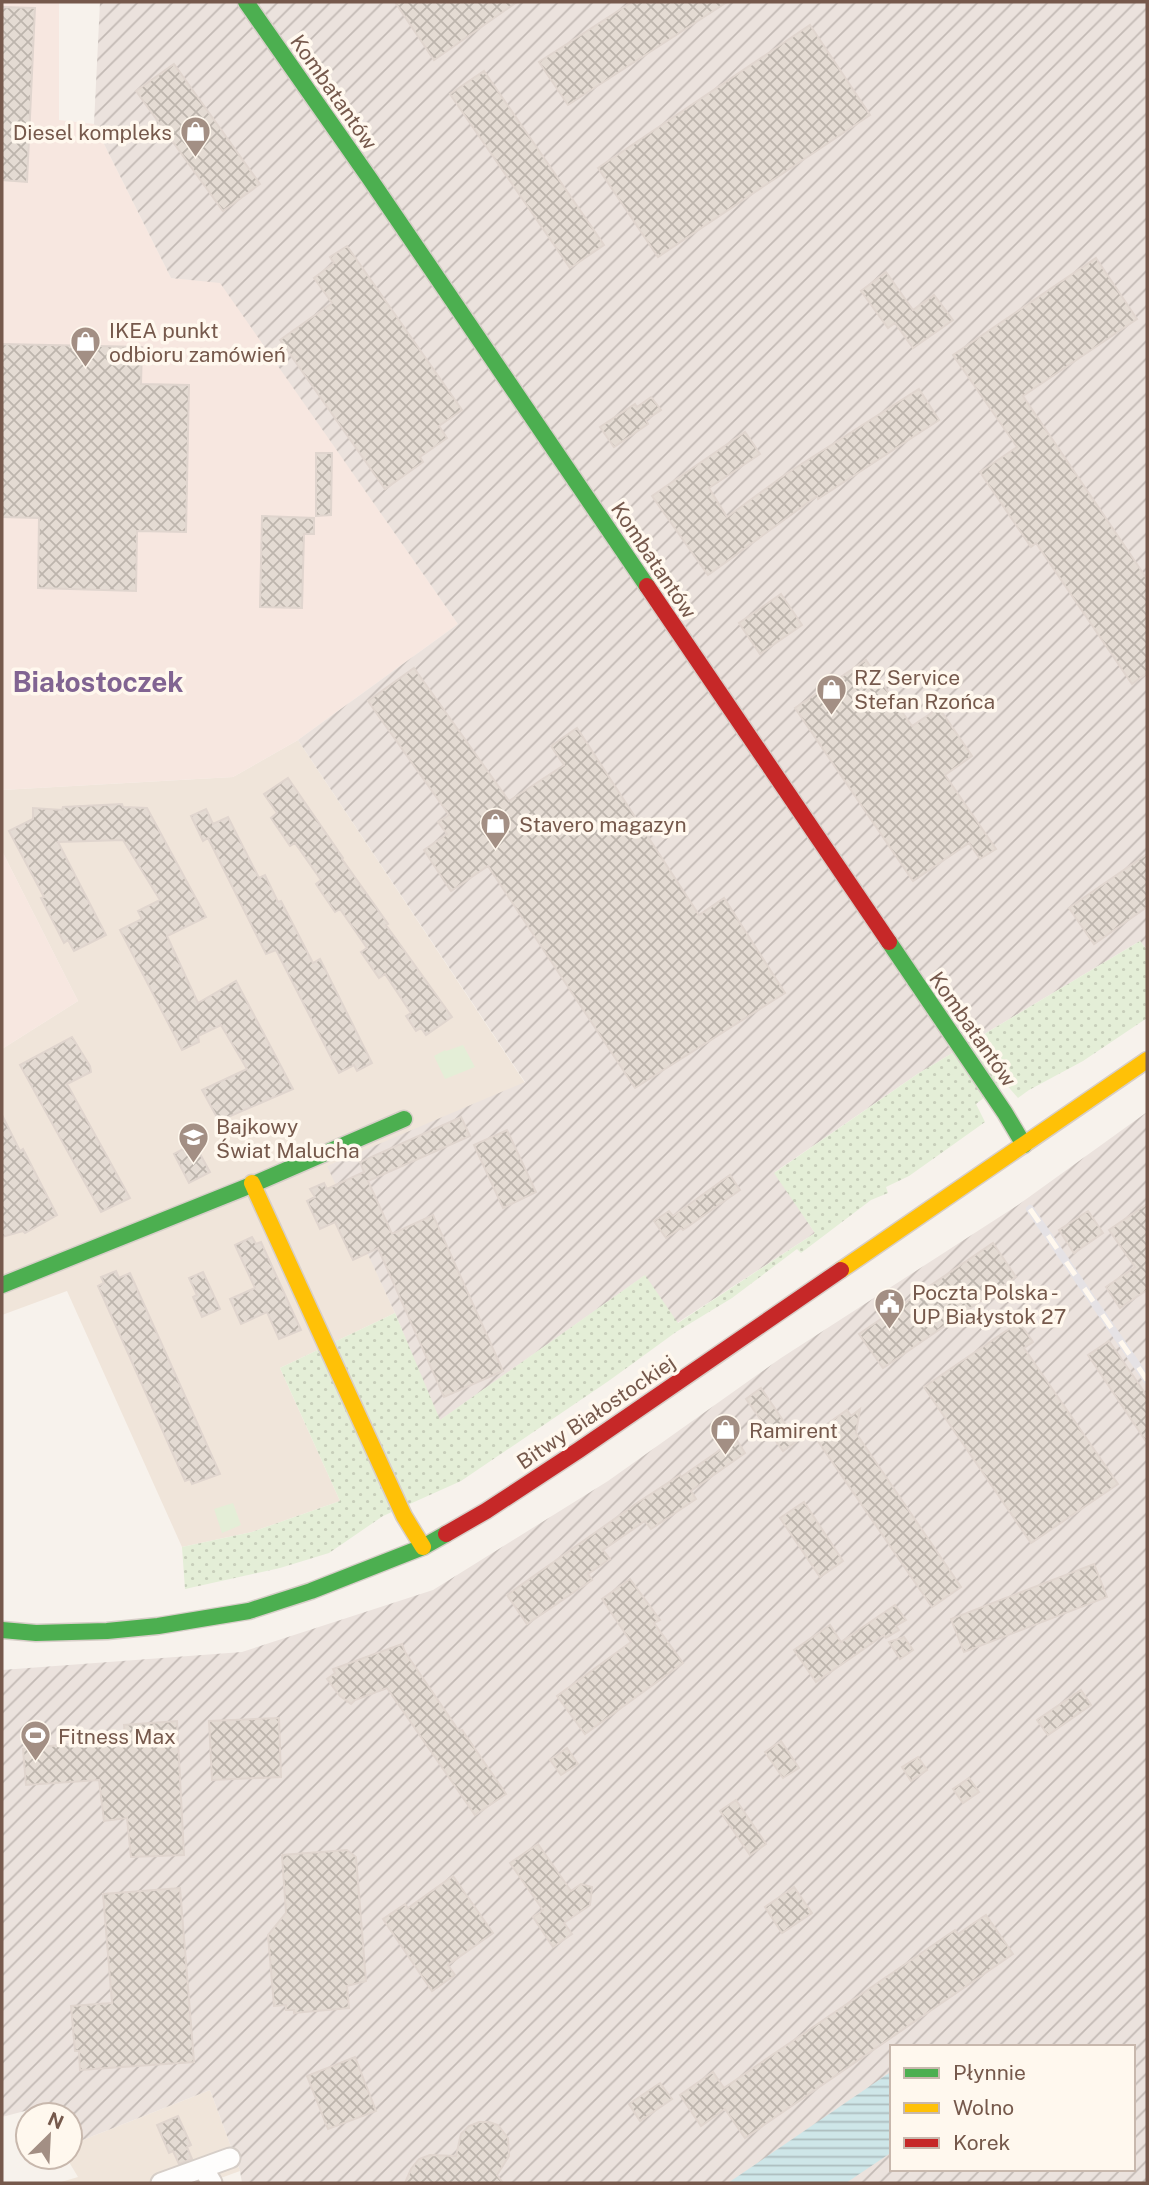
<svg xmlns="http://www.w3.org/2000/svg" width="1149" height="2185" viewBox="0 0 1149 2185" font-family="'Public Sans',sans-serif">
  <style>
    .residential { fill: #f0e5da }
    .commercial { fill: #f7e7e0 }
    .industrial { fill: url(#industrial-furrows); fill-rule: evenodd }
    .grass { fill: url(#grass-dots) }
    .green { fill: #e4eed7 }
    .water { fill: url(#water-rules) }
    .building { fill: url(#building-cross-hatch); stroke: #e0d5ce; stroke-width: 2 }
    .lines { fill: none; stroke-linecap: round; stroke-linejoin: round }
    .street-casing { stroke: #d6cec8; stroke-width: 23 }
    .fast-casing { stroke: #d7cec8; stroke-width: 19 }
    .slow-casing { stroke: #d7cec8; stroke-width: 19 }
    .jam-casing { stroke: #d7cec8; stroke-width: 19 }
    .street { stroke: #fefdfc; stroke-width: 19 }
    .fast { stroke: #4caf50; stroke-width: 16 }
    .slow { stroke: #ffc107; stroke-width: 16 }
    .jam { stroke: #c62828; stroke-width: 16 }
    .rail-casing { stroke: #e5e2e5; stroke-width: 8 }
    .rail { stroke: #fff8ee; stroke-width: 5; stroke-dasharray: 16; stroke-linecap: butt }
    .labels { text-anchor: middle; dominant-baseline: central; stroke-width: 7; stroke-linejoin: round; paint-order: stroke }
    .street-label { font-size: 21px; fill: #76594c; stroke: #fff8ee }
    .poi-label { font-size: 21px; fill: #76594c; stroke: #fff8ee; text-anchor: start }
    .district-label { font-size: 28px; font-weight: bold; fill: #816492; stroke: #fff8ee }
  </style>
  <defs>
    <pattern id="industrial-furrows" width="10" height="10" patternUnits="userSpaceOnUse" patternTransform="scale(1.75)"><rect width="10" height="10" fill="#ebe2dd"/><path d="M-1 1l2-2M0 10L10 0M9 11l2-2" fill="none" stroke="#c3bab5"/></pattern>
    <pattern id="grass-dots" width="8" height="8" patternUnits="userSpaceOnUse" patternTransform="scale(1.75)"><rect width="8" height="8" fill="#e4eed7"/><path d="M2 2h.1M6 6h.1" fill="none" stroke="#c7ceba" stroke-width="1.8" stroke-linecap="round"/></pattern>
    <pattern id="water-rules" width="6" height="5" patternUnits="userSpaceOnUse" patternTransform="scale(1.75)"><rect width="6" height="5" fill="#cee6e8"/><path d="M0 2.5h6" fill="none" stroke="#acbdbe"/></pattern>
    <pattern id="building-cross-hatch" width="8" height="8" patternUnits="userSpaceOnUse" patternTransform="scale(1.75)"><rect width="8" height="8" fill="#e4dbd3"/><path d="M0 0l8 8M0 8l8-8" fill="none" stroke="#bdb5ad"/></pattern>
  </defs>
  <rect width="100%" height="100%" fill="#f7f2ec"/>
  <path class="residential" d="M298 740 525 1083 328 1166 395 1313 280 1368 340 1501 252 1532 182 1547 67 1291 2 1315V1049L78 1001 2 851V790L233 777Z
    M210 2090 240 2171 207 2183H58L78 2177 66 2157H70V2145Z"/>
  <path class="commercial" d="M2 2H59V120L94 124 171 278 220 282 458 624 298 740 233 777 2 790Z
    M2 851 78 1001 2 1049Z"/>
  <path class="industrial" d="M100 2H1147V950L1140 941 919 1073 775 1172 815 1233 677 1323 644 1276 439 1421 395 1313 327 1166 525 1082 298 740 458 624 220 283 171 278 94 124Z
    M1147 1112V2183H242L240 2171 210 2090 70 2145V2115H45L40 2107 2 2117V1670L242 1652 433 1590 608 1481 781 1358 1018 1205ZM892 2047H1133V2169H892Z"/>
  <path class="grass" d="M1140 941 1147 950V1018L1083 1061 1029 1090 1018 1098 1004 1082 976 1104 985 1122 909 1176 886 1187 888 1193 871 1200 801 1253 797 1249 732 1298 676 1332 610 1380 461 1481 383 1516 329 1553 280 1568 185 1589 182 1547 252 1532 340 1501 280 1368 395 1313 440 1420 645 1275 678 1323 815 1233 774 1173 919 1073Z"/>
  <path class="green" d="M463 1045 475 1067 445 1079 434 1056 445 1050 446 1051Z
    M233 1503 241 1525 222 1533 214 1509Z"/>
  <path class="water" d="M892 2071V2152L846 2183H728Z"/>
  <path class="building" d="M395 2H517L434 60Z
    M632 2H727L568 105 539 62Z
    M2 7 35 8 27 182 2 180Z
    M810 25 870 115 658 257 598 168Z
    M174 64 260 184 223 211 136 91Z
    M484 71 604 245 570 268 450 94Z
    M347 246 462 410 439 426 447 438 420 457 423 462 385 489 280 340 332 303 314 278 334 263 330 257Z
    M1096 258 1137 319 1023 396 1147 579V673L1132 684 1036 543 1031 547 980 472 1017 447 953 355Z
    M886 272 913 310 934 295 953 320 913 348 895 323 888 328 861 291Z
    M2 344 142 347 141 384 189 385 186 532 137 531 136 591 38 588 39 518 2 517Z
    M919 389 939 420 818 499 817 496 708 575 652 496 745 432 760 454 709 488 727 517 786 474Z
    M651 397 661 410 646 420 648 424 614 447 600 427 635 404 637 407Z
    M316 453H332L331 515 316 516Z
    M262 516 314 518V534H304L302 608 260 607Z
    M781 594 802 625 760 654 739 623Z
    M866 660 912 726 939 708 972 756 945 775 996 849 980 859 969 843 913 881 795 708Z
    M414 668 509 801 564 765 551 746 577 728 699 915 724 898 785 993 635 1088 488 866 451 891 424 850 447 834 438 822 449 815 368 701Z
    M288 778 343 858 342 859 388 924 386 925 452 1017 426 1035 421 1028 416 1031 406 1016 411 1013 385 974 379 978 361 952 367 948 340 909 335 912 316 884 321 880 295 843 290 846 271 818 277 813 264 794Z
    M122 804 123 807 147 808 206 917 167 936 198 1003 236 981 293 1089 219 1121 202 1090 247 1069 221 1025 198 1036 199 1042 182 1050 120 930 142 919 138 911 160 900 123 840 58 842 106 935 74 951 68 940 64 943 41 898 44 897 9 831 33 819V808L62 810 63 807Z
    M206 809 213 824 228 817 259 878 265 875 278 902 281 901 313 963 320 959 372 1063 357 1071 354 1065 339 1073 276 950 266 954 208 838 203 841 191 816Z
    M1147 854V907L1094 944 1069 908Z
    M72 1037 90 1066 91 1072 67 1084 130 1198 101 1212 20 1065Z
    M2 1115 20 1151 23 1149 57 1215 25 1233 23 1231 2 1237Z
    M461 1117 470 1136 368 1181 392 1234 433 1215 503 1371 444 1397 378 1248 353 1260 335 1222 320 1229 307 1201 315 1197 310 1189 324 1183 327 1189 364 1172 360 1162Z
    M507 1130 536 1192 503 1208 474 1145Z
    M194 1143 210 1172 189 1183 174 1154Z
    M730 1175 740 1190 683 1230 681 1228 666 1238 654 1221 669 1211 673 1216Z
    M1147 1204V1290L1120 1308 1106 1287 1135 1267 1109 1230Z
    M1088 1211 1103 1233 1074 1253 1059 1230Z
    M252 1237 256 1244 261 1242 301 1330 279 1339 267 1312 241 1324 230 1299 255 1288 235 1245Z
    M993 1243 1016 1277 883 1368 859 1334Z
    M116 1271 119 1278 130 1273 220 1474 192 1484 190 1479 185 1481 98 1286 104 1283 101 1277Z
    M203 1272 220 1309 202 1317 193 1297 197 1295 189 1278Z
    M1019 1322 1033 1342 1024 1348 1118 1484 1031 1543 924 1387Z
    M1109 1341 1147 1396V1443L1088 1355Z
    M761 1388 797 1441 783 1451 746 1399Z
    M860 1409 856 1433 961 1587 932 1607 813 1434 847 1410 851 1416Z
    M736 1439 745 1453 691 1491 696 1499 651 1529 645 1521 603 1550 610 1559 588 1574 592 1580 527 1624 507 1595 637 1503 680 1475 681 1477Z
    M804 1502 843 1561 820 1577 780 1518Z
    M1094 1564 1107 1597 964 1652 951 1619Z
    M630 1579 660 1620 654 1623 683 1663 585 1734 557 1696 631 1642 602 1599Z
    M895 1605 906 1620 896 1626 899 1630 886 1638 884 1635 816 1682 794 1650 830 1625 841 1642Z
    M904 1637 913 1650 900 1659 889 1642Z
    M402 1644 405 1652 459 1731 462 1730 506 1794 475 1815 387 1688 355 1700 351 1704 340 1696 327 1679 335 1673 333 1669Z
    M1081 1690 1091 1705 1048 1735 1037 1720Z
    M279 1718 281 1777 212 1780 209 1721Z
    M177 1721 184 1855 131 1857 127 1818 104 1821 99 1780 26 1785 23 1749 125 1738 124 1725Z
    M781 1741 799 1768 783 1778 765 1752Z
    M567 1748 578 1764 561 1775 550 1760Z
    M918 1757 927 1770 911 1781 902 1767Z
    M969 1778 979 1792 963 1803 953 1789Z
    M736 1800 766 1844 750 1855 720 1811Z
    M538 1844 571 1891 581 1884 592 1887 590 1905 564 1923 572 1934 553 1947 533 1917 543 1910 510 1863Z
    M347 1850 356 1857 366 1981 347 1986 349 2008 294 2013V2010H286V2005L274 2006 268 1935 286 1913 282 1855Z
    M453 1876 493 1933 448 1965 455 1975 432 1991 383 1919 405 1904 408 1908Z
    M794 1887 812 1913 782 1933 765 1907Z
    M180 1888 194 2062 80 2070 79 2051H75L71 2006 112 2003 103 1894Z
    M986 1915 1013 1954 745 2138 725 2109 701 2126 680 2095 713 2072 724 2088 955 1930 958 1934Z
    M355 2057 376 2111 328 2129 307 2076Z
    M660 2083 672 2099 640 2121 629 2104Z
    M178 2116 191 2145 187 2147 192 2159 179 2164 173 2151 169 2153 157 2125Z
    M479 2122H489L498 2125 508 2138 509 2156 497 2175 503 2183H405L411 2169 419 2159 430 2155 456 2156 461 2134 469 2126Z"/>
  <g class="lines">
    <defs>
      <path id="street" d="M203 2168 212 2183
        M161 2183 230 2158"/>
      <path id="fast" d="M246 2 370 179 647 586
        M889 942 1005 1113 1024 1145
        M2 1285 254 1184 404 1119
        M2 1630 36 1633 107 1631 158 1626 249 1611 311 1591 423 1547 446 1534"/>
      <path id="slow" d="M252 1183 404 1516 423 1547
        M841 1270 1147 1060"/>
      <path id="jam" d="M647 586 889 942
        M446 1534 486 1511 579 1450 841 1270"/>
    </defs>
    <use href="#street" class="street-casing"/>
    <use href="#fast" class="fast-casing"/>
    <use href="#slow" class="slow-casing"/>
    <use href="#jam" class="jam-casing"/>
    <use href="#street" class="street"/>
    <use href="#fast" class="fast"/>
    <use href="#slow" class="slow"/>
    <use href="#jam" class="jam"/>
    <defs>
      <path id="rail" d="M1030 1209 1147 1380"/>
    </defs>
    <use href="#rail" class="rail-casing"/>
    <use href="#rail" class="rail"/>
  </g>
  <defs>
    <symbol id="shop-pin" viewBox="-11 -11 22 30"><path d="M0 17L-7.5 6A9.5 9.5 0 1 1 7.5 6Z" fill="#a38f84" stroke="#fff8ee"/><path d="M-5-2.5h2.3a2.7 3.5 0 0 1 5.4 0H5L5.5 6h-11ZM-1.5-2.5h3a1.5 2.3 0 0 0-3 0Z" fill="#fff"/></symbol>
    <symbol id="school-pin" viewBox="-11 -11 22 30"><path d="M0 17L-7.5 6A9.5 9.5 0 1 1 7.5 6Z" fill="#a38f84" stroke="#fff8ee"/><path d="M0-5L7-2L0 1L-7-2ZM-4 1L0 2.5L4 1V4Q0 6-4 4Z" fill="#fff"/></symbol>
    <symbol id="civic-pin" viewBox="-11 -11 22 30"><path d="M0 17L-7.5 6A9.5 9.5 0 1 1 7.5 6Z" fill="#a38f84" stroke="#fff8ee"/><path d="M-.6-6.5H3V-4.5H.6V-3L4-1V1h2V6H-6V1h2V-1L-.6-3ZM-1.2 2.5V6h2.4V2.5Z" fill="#fff"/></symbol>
    <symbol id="stadium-pin" viewBox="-11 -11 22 30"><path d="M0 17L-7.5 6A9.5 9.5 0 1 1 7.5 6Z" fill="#a38f84" stroke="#fff8ee"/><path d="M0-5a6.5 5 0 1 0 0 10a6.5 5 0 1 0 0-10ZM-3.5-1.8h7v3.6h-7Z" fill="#fff"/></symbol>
  </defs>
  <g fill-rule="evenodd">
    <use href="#shop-pin" x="178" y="114" width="35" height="47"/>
    <use href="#shop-pin" x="68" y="324" width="35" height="47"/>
    <use href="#shop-pin" x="814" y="672" width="35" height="47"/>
    <use href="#shop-pin" x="478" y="806" width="35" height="47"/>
    <use href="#school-pin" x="176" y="1120" width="35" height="47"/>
    <use href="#civic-pin" x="872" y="1286" width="35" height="47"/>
    <use href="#shop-pin" x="708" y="1412" width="35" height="47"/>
    <use href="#stadium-pin" x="18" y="1718" width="35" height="47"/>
  </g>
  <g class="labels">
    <g class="street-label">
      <text transform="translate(334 92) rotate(55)">Kombatantów</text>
      <text transform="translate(654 560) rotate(56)">Kombatantów</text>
      <text transform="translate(973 1029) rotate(55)">Kombatantów</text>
      <text transform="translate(596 1412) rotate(-34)">Bitwy Białostockiej</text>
    </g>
    <g class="poi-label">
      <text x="172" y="132" text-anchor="end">Diesel kompleks</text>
      <text x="109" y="330">IKEA punkt<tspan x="109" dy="24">odbioru zamówień</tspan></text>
      <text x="854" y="677">RZ Service<tspan x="854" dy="24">Stefan Rzońca</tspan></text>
      <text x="519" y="824">Stavero magazyn</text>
      <text x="216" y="1126">Bajkowy<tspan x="216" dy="24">Świat Malucha</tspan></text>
      <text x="912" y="1292">Poczta Polska -<tspan x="912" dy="24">UP Białystok 27</tspan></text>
      <text x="749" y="1430">Ramirent</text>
      <text x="58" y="1736">Fitness Max</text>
    </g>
    <g class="district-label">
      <text x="98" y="681">Białostoczek</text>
    </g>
  </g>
  <rect width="1149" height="2185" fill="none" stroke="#76594c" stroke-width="7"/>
  <rect x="890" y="2045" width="245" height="126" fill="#fff8ee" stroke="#c8b8ad" stroke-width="2"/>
  <rect x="904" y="2068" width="35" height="10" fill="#4caf50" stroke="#c8b8ad" stroke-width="2"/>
  <text x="953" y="2080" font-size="21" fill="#76594c">Płynnie</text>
  <rect x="904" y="2103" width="35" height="10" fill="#ffc107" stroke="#c8b8ad" stroke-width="2"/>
  <text x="953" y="2115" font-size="21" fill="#76594c">Wolno</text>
  <rect x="904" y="2138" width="35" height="10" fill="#c62828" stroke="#c8b8ad" stroke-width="2"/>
  <text x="953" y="2150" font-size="21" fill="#76594c">Korek</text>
  <g transform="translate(49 2136) rotate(24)"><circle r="33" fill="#fff8ee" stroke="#c8b8ad" stroke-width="2"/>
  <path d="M0-5L12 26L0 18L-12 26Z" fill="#a38f84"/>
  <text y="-10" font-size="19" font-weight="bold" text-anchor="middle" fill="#76594c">N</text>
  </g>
</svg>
